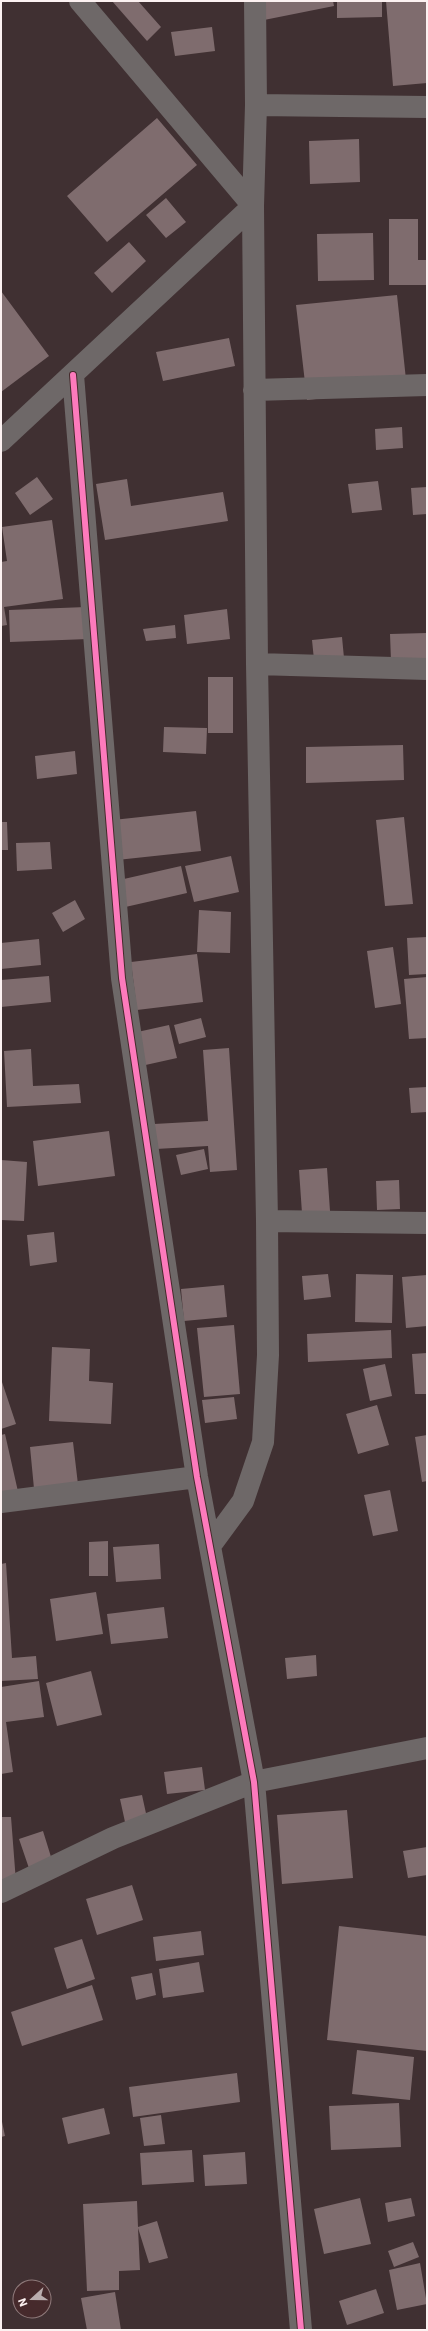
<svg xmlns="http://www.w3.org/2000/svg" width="428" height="2331" viewBox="0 0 428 2331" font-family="'IBM Plex Sans',sans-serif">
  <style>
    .building { fill: #7f6c6e }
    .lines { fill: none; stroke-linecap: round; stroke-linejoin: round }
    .street { stroke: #6e6868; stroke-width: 22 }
    .cycleway-casing { stroke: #462a2c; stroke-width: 8 }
    .cycleway { stroke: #fd7abc; stroke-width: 6 }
  </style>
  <rect width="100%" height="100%" fill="#403032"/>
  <path class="building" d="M112 1H138L161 27 147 41Z
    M261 1H333L334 6 264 20Z
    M337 1H382V17L337 18Z
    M386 1H427V83L393 86Z
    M212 27 215 51 175 56 171 32Z
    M157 118 197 165 107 242 67 196Z
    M359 139 360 182 310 184 309 141Z
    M166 198 186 222 166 238 146 215Z
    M389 219H418V260H427V285H389Z
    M373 233 374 280 318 281 317 234Z
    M129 242 146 261 112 293 94 273Z
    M1 291 49 356 1 392Z
    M397 295 407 389 307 400 296 305Z
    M229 338 235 366 163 381 156 352Z
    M402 427 403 448 376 450 375 429Z
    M37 477 53 499 30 515 15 493Z
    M127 479 131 506 223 492 228 521 105 540 96 484Z
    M378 481 382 510 352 513 348 484Z
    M427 487V514L413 515 411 488Z
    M52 520 63 599 4 607 7 625 1 626V562L7 561 2 527Z
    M86 607 88 639 10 642 9 610Z
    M227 609 230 639 187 644 184 615Z
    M175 625 176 638 146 641 143 629Z
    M427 633V660L391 661 390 634Z
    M342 637 344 658 314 660 312 640Z
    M208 677H233V733H208Z
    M164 727 207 728 206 754 163 752Z
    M403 745 404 780 306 783V747Z
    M75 751 77 774 37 779 35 756Z
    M196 811 201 851 117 860 113 820Z
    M404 817 413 904 385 906 376 820Z
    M1 822H7L8 850H1Z
    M50 842 52 869 17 871 16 843Z
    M231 856 239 892 194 902 185 866Z
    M181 866 187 893 121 908 115 881Z
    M75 900 85 919 63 932 52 913Z
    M199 910 231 912 230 953 197 952Z
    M427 937V974L409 975 407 938Z
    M39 939 41 965 1 969V943Z
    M393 947 401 1004 375 1008 367 951Z
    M197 954 203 1002 137 1010 131 962Z
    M49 976 51 1002 1 1007V980Z
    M427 977V1038L409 1039 404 979Z
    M201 1018 206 1037 179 1044 174 1025Z
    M169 1025 177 1058 141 1066 133 1033Z
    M229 1048 237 1170 210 1172 208 1146 156 1149 154 1124 208 1121 203 1050Z
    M31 1049 33 1086 79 1084 81 1103 7 1107 4 1051Z
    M427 1087V1112L411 1113 409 1088Z
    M109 1131 115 1176 38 1186 33 1141Z
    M204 1149 208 1169 181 1175 176 1155Z
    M1 1160 27 1162 24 1221 1 1220Z
    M327 1168 330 1211 302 1213 299 1170Z
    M399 1180 400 1209 377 1210 376 1181Z
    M54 1232 57 1262 30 1266 27 1235Z
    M328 1274 331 1297 304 1300 302 1276Z
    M356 1274 393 1275 392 1323 355 1322Z
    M427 1275V1326L406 1328 402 1277Z
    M224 1285 227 1317 184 1321 181 1289Z
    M234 1325 240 1394 204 1397 197 1328Z
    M391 1330 392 1358 308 1362 307 1334Z
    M52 1347 90 1349 89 1381 113 1383 111 1424 49 1421Z
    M427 1353V1394H415L412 1354Z
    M385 1364 392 1396 370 1401 363 1369Z
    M1 1379 16 1424 1 1429Z
    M234 1397 237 1419 205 1423 202 1400Z
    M377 1405 389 1445 358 1454 346 1414Z
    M5 1434 19 1496 1 1500V1435Z
    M427 1435V1481L422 1482 415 1437Z
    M73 1442 79 1493 35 1499 30 1447Z
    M390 1490 398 1531 373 1536 364 1495Z
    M108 1541V1576H89V1542Z
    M159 1544 161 1579 116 1582 113 1547Z
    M6 1563 12 1658 36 1656 38 1679 1 1681V1564Z
    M96 1592 103 1634 56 1641 50 1599Z
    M164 1607 168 1638 111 1644 107 1614Z
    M316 1655 317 1676 287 1679 285 1658Z
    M91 1671 102 1715 57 1726 46 1683Z
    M39 1681 44 1717 6 1722 13 1772 1 1774V1687Z
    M202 1767 205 1790 167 1794 164 1772Z
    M142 1795 147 1818 125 1822 120 1799Z
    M347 1810 353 1878 282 1884 277 1815Z
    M1 1817H11L16 1882 1 1883Z
    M43 1831 56 1873 33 1880 19 1839Z
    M427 1847V1875L408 1878 403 1851Z
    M132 1885 143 1920 97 1935 86 1899Z
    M339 1926 427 1936V2051L327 2040Z
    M201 1931 204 1955 156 1961 153 1937Z
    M82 1939 95 1979 67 1989 54 1948Z
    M199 1962 204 1992 163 1998 159 1969Z
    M152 1973 156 1995 136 2000 131 1977Z
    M92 1985 103 2020 22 2046 11 2012Z
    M357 2050 414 2057 410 2100 352 2094Z
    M237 2073 240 2102 133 2117 129 2087Z
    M399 2103 401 2147 331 2150 329 2106Z
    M104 2108 110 2134 68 2144 62 2118Z
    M161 2115 165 2144 144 2146 140 2118Z
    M1 2117 5 2136 1 2137Z
    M192 2150 194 2182 142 2185 140 2153Z
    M245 2152 247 2184 205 2186 203 2155Z
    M360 2198 371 2244 324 2254 314 2209Z
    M411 2198 415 2216 388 2222 385 2203Z
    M137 2201 138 2227 157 2221 168 2258 149 2263 138 2228 140 2270 119 2271V2290L87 2291 83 2204Z
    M413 2242 419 2257 394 2267 388 2251Z
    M420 2263 427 2304 397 2310 389 2270Z
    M376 2289 384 2313 347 2325 339 2301Z
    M115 2292 121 2330H87L81 2298Z"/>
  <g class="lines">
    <path class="street" d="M256 105 427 107
      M73 375 122 978 197 1477 254 1782 301 2330
      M254 390 427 385
      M1 441 253 206 80 1
      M257 664 427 669
      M267 1221 427 1223
      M1 1502 197 1477
      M210 1546 243 1501 263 1442 268 1355 267 1221 257 664 253 206 256 105 255 1
      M1 1892 113 1838 254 1782 427 1748"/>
    <defs>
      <path id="cycleway" d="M73 375 122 978 197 1477 254 1782 301 2330"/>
    </defs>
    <use href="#cycleway" class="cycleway-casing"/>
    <use href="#cycleway" class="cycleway"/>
  </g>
  <rect width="428" height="2331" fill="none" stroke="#fcf1f1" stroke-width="4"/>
  <g transform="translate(32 2299) rotate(249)"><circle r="19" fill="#462a2c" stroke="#8f7a7b"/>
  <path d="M0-3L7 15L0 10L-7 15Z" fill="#baadae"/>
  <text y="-6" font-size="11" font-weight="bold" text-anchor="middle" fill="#fcf1f1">N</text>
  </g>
</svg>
